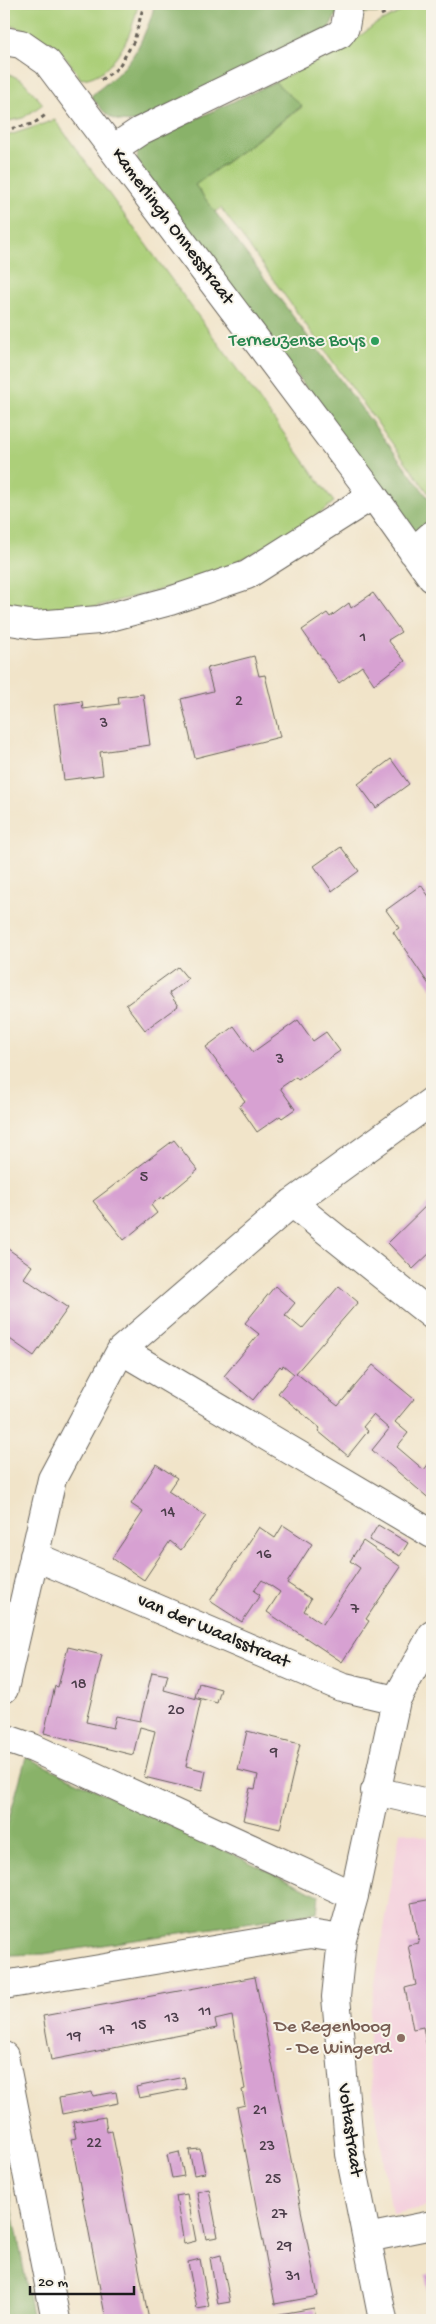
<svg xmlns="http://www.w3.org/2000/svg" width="436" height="2324" viewBox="0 0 436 2324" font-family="'Gochi Hand',sans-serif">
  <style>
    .built { fill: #f4cfdd }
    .green { fill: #accf79; stroke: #64764a }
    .forest { fill: #89b269; stroke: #526742 }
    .building { fill: #d7a1d2 }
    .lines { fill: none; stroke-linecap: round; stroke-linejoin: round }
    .minor-casing { stroke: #676259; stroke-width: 30 }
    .path { stroke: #676259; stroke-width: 3; stroke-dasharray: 4 4; stroke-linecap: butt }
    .minor { stroke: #fff; stroke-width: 28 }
    .leisure-dot { fill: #2e9e5b; stroke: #f7f3e8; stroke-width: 2 }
    .education-dot { fill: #8d6e63; stroke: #f7f3e8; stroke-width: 2 }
    .labels { text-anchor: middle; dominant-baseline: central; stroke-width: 4; stroke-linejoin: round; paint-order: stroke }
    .number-label { font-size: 16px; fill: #4b3d4a }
    .street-label { font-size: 19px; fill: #1c1c1c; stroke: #f7f3e8 }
    .leisure-label { font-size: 19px; fill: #27864d; stroke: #f7f3e8; text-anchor: end }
    .education-label { font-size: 19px; fill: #785e54; stroke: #f7f3e8; text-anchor: end }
  </style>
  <rect width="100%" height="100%" fill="#f7f3e8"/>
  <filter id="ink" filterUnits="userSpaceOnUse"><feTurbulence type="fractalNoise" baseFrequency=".02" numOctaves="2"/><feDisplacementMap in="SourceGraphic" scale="10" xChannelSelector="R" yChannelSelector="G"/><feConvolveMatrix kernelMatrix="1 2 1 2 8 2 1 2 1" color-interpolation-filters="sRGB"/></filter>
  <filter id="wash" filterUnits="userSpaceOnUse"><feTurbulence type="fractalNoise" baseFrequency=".0096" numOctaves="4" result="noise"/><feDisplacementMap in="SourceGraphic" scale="20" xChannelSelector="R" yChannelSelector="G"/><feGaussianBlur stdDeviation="1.12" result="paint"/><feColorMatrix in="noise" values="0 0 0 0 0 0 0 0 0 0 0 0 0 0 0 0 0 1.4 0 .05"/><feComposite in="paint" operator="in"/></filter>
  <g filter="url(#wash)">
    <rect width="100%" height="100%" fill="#f1e4c9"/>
    <path class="built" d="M400 1831 432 1838V2206L392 2214 368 2062 370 2014Z"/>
    <path class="green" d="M4 4H138C133 32 115 77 81 79 58 43 43 36 4 23Z
      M417 4H432V498L221 208 215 212 195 185 302 107 275 82 350 44 374 25Z
      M4 71 23 81 43 104 23 118 4 122Z
      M55 120 334 502 305 525 222 570 181 584 75 612 33 611 4 605V137Z"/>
    <path class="forest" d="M154 4H338L339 11 323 37 137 121C111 124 106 115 91 96 120 72 131 66 146 30 150 21 153 14 154 4Z
      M361 4H397L378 13H362Z
      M275 82 302 106 195 185 432 503V521L415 534 137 161 138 148 149 141Z
      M26 1757 319 1895 317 1912 44 1954 9 1955 4 1943V1837Z
      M4 2161 33 2320H4Z"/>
    <g id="blocks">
      <path class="building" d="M373 593 401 632 388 640 405 661 374 684 362 666 339 683 302 630 327 613 330 617 349 603 351 608Z
        M254 656 259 676 265 675 280 737 195 758 181 699 213 691 207 668Z
        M143 694 150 745 100 752 103 775 64 780 54 705 82 701 83 709 119 704 118 697Z
        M391 759 409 784 376 808 358 784Z
        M341 847 359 871 332 891 314 866Z
        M421 885 432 901V989L393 932 399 928 386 910Z
        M178 967 188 979 169 993 178 1006 145 1030 126 1005Z
        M298 1020 313 1041 326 1032 340 1051 298 1080 296 1077 280 1088 295 1109 282 1118 280 1116 257 1132 239 1106 245 1101 206 1047 234 1026 253 1052Z
        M174 1140 198 1170 163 1199 161 1197 151 1205 157 1213 124 1240 93 1201Z
        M432 1200V1251L413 1269 388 1243Z
        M4 1246 32 1266 24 1278 68 1308 34 1356 4 1335Z
        M275 1286 295 1303 285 1315 302 1329 339 1286 358 1302 296 1373 338 1406 373 1365 414 1399 395 1422 408 1433 397 1447 424 1470 432 1459V1501L372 1450 389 1429 373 1415 363 1427 368 1431 348 1456 318 1431 320 1428 278 1393 294 1374 283 1365 282 1368 280 1366 253 1400 224 1376 259 1334 245 1323Z
        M156 1464 177 1478 168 1491 206 1516 181 1550 170 1541 144 1580 112 1558 143 1512 131 1504Z
        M283 1525 312 1544 287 1583 311 1599 304 1611 323 1624 360 1568 350 1561 363 1541 401 1567 366 1619 369 1621 342 1662 267 1612 280 1592 262 1580 254 1591 260 1595 242 1622 210 1601 259 1527 275 1538Z
        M378 1525 408 1543 400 1556 369 1540Z
        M68 1647 102 1655 86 1722 113 1728 116 1716 140 1721 152 1672 168 1675 164 1690 201 1700 186 1766 206 1771 202 1791 144 1777 155 1731 140 1727 133 1755 44 1733 55 1686 58 1687Z
        M199 1683 221 1689 217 1703 195 1697Z
        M247 1731 300 1744 280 1829 243 1820 250 1788 255 1789 258 1775 238 1770Z
        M432 1899V2067H431L423 2027 413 2029 405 1988 416 1985 408 1945 419 1943 411 1903Z
        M255 1977 318 2296 275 2304 237 2107 245 2105 242 2090 245 2089 232 2016 215 2020 217 2028 51 2060 43 2016Z
        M184 2077 186 2089 139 2098 136 2087Z
        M92 2092 93 2096 116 2092 118 2103 62 2114 59 2098Z
        M105 2117 107 2132 112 2131 149 2320H106L71 2139 76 2138 73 2122Z
        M200 2149 205 2173 194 2175 189 2150Z
        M179 2152 184 2176 172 2178 167 2155Z
        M209 2189 218 2237 206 2239 197 2192Z
        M187 2194 196 2241 184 2244 176 2196Z
        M221 2255 230 2302 218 2304 210 2258Z
        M200 2259 209 2307 197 2309 188 2262Z
        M432 2273V2308H431L425 2275Z
        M314 2308 316 2320H252V2319Z"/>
    </g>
  </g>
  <g filter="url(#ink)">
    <use href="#blocks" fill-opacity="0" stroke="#676259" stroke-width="1"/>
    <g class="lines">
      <defs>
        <path id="minor" d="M4 41 21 44 47 62 373 495 432 578
          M113 149 140 131 340 34 345 27 349 4
          M413 552 432 535
          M4 620 35 625 99 620 170 601 247 575 373 495
          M292 1203 432 1315
          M121 1350 432 1534
          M34 1556 341 1687 396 1700
          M4 1689 52 1479 121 1350 292 1203 432 1101
          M4 1738 33 1748 354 1896
          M375 1791 432 1804
          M4 1985 310 1934 342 1939
          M4 2056 56 2320
          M367 2238 432 2225
          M383 2320 350 2154 336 1997 342 1939 354 1896 396 1700 432 1635"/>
      </defs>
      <use href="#minor" class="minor-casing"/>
      <path class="path" d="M381 15 402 4
        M101 80 118 68 134 41 144 4
        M4 130 33 124 47 114"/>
      <use href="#minor" class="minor"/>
    </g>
  </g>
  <circle class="leisure-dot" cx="375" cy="341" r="5"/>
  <circle class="education-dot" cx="401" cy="2038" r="5"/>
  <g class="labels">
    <g class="number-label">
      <text x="363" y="638">1</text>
      <text x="239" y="702">2</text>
      <text x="104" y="724">3</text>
      <text x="280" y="1060">3</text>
      <text x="144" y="1178">5</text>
      <text x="168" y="1513">14</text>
      <text x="264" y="1555">16</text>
      <text x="355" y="1610">7</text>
      <text x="79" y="1685">18</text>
      <text x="176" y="1711">20</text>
      <text x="274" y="1753">9</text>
      <text x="205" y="2012">11</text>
      <text x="172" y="2019">13</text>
      <text x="139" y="2026">15</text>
      <text x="107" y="2031">17</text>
      <text x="74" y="2037">19</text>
      <text x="260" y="2111">21</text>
      <text x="94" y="2144">22</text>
      <text x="267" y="2147">23</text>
      <text x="273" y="2180">25</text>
      <text x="279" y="2215">27</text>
      <text x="284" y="2247">29</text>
      <text x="293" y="2277">31</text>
    </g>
    <g class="street-label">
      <text transform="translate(172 227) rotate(53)">Kamerlingh Onnesstraat</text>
      <text transform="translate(213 1632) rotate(23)">van der Waalsstraat</text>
      <text transform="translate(349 2130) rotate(82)">Voltastraat</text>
    </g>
    <g class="leisure-label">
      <text x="365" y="341">Terneuzense Boys</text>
    </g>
    <g class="education-label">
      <text x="391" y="2027">De Regenboog<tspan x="391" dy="22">- De Wingerd</tspan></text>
    </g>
  </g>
  <rect width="436" height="2324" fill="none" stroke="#f7f3e8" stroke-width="20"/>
  <path d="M30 2286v8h104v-8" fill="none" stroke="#1c1c1c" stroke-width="2.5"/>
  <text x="38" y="2286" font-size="15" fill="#1c1c1c" stroke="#f7f3e8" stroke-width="4" paint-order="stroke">20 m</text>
</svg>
